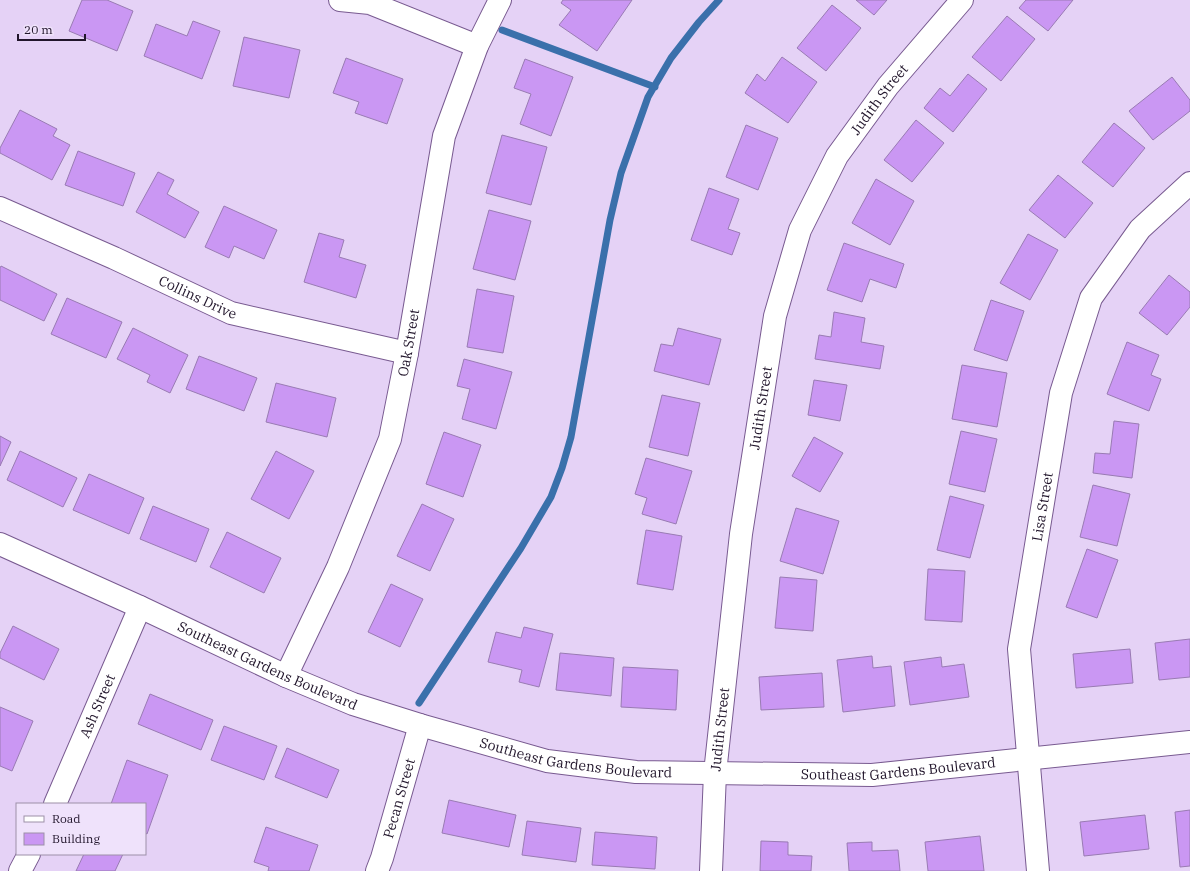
<svg xmlns="http://www.w3.org/2000/svg" width="1190" height="871" viewBox="0 0 1190 871" font-family="'IBM Plex Serif',serif">
  <style>
    .lines { fill: none; stroke-linecap: round; stroke-linejoin: round }
    .stream { stroke: #3a70ab; stroke-width: 7 }
    .building { fill: #ca97f3; stroke: #997bb3 }
    .minor-casing { stroke: #785a90; stroke-width: 24 }
    .minor { stroke: #fff; stroke-width: 22 }
    .labels { text-anchor: middle; dominant-baseline: central; stroke-width: 3; stroke-linejoin: round; paint-order: stroke }
    .street-label { font-size: 14px; fill: #21152b; stroke: #efe2fb }
  </style>
  <rect width="100%" height="100%" fill="#e5d2f6"/>
  <g class="lines">
    <path class="stream" d="M502 30 655 87
      M419 703 521 548 551 497 562 468 571 437 610 220 621 173 648 97 671 58 699 22 719 0"/>
  </g>
  <path class="building" d="M82 0H107L133 11 117 51 69 31Z
    M563 0H632L597 51 559 25 571 10 561 3Z
    M856 0H887L874 15Z
    M1026 0H1073L1048 31 1019 8Z
    M832 5 861 28 826 71 797 48Z
    M1007 16 1035 39 1001 81 972 57Z
    M193 21 220 31 202 79 144 56 156 24 187 36Z
    M244 37 300 50 289 98 233 86Z
    M782 57 817 82 788 123 745 93 757 74 765 81Z
    M346 58 403 79 387 124 355 113 359 102 333 93Z
    M525 59 573 77 551 136 520 124 531 94 514 88Z
    M968 74 987 89 953 132 924 108 940 88 950 96Z
    M1172 77 1190 100V111L1153 140 1129 111Z
    M20 110 57 129 53 136 70 145 52 180 0 153V148Z
    M916 120 944 143 912 182 884 160Z
    M1114 123 1145 148 1113 187 1082 162Z
    M746 125 778 138 758 190 726 177Z
    M502 135 547 147 531 205 486 193Z
    M78 151 135 173 123 206 65 185Z
    M158 172 174 180 167 194 199 212 185 238 136 212Z
    M1058 175 1093 203 1065 238 1029 210Z
    M876 179 914 201 890 245 852 223Z
    M709 188 739 199 728 229 740 233 732 255 691 240Z
    M224 206 277 230 264 259 234 246 229 258 205 247Z
    M489 210 531 221 515 280 473 269Z
    M319 233 344 240 339 257 366 265 356 298 304 282Z
    M1028 234 1058 250 1030 300 1000 283Z
    M844 243 904 264 896 288 870 279 862 302 827 290Z
    M1 266 57 294 44 321 0 300V268Z
    M1169 275 1190 292V307L1167 335 1139 313Z
    M477 289 514 296 503 353 467 347Z
    M67 298 122 322 106 358 51 334Z
    M991 300 1024 311 1007 361 974 350Z
    M834 312 865 318 861 342 884 346 880 369 815 359 819 335 831 337Z
    M133 328 188 355 170 393 147 382 150 375 117 359Z
    M678 328 721 339 709 385 654 371 661 344 673 346Z
    M1127 342 1159 355 1151 375 1161 379 1149 411 1107 394Z
    M199 356 257 378 244 411 186 389Z
    M464 359 512 372 496 429 462 419 470 389 457 386Z
    M962 365 1007 373 997 427 952 419Z
    M814 380 847 385 840 421 808 415Z
    M276 383 336 398 327 437 266 422Z
    M662 395 700 403 688 456 649 447Z
    M1114 421 1139 424 1132 478 1093 473 1095 453 1110 454Z
    M961 431 997 439 985 492 949 484Z
    M444 432 481 445 463 497 426 484Z
    M0 436 11 442 0 466Z
    M814 437 843 453 820 492 792 476Z
    M20 451 77 478 63 507 7 480Z
    M276 451 314 471 289 519 251 499Z
    M646 458 692 471 676 524 642 514 647 498 635 494Z
    M89 474 144 498 129 534 73 510Z
    M1093 485 1130 494 1117 546 1080 537Z
    M950 496 984 505 970 558 937 550Z
    M422 504 454 519 430 571 397 556Z
    M153 506 209 529 196 562 140 539Z
    M796 508 839 521 823 574 780 561Z
    M646 530 682 536 673 590 637 584Z
    M227 532 281 558 264 593 210 567Z
    M1087 549 1118 560 1097 618 1066 607Z
    M928 569 965 571 962 622 925 620Z
    M780 577 817 580 813 631 775 628Z
    M391 584 423 599 400 647 368 632Z
    M13 626 59 649 44 680 0 658V653Z
    M524 627 553 634 539 687 519 682 522 670 488 662 496 632 521 638Z
    M1190 639V677L1159 680 1155 643Z
    M1130 649 1133 683 1076 688 1073 654Z
    M560 653 614 658 611 696 556 690Z
    M872 656 873 668 891 666 895 706 843 712 837 660Z
    M941 657 942 667 964 664 969 697 910 705 904 662Z
    M623 667 678 670 676 710 621 707Z
    M822 673 824 707 761 710 759 677Z
    M150 694 213 720 201 750 138 724Z
    M0 707 33 721 12 771 0 766Z
    M224 726 277 746 264 780 211 760Z
    M287 748 339 770 327 798 275 777Z
    M127 760 168 775 147 834 145 833V804H111Z
    M449 800 516 815 509 847 442 833Z
    M1190 810V866L1180 867 1175 812Z
    M1145 815 1149 849 1084 856 1080 822Z
    M527 821 581 828 576 862 522 855Z
    M266 827 318 845 309 871H268L269 867 254 862Z
    M595 832 657 837 655 869 592 865Z
    M980 836 984 871H928L925 842Z
    M761 841 788 842V855L812 856 811 871H760Z
    M872 842V851L898 850 900 871H849L847 843Z
    M84 854H123L115 871H76Z"/>
  <g class="lines">
    <defs>
      <g id="minor">
        <path d="M340 0 370 3 477 46"/>
        <path id="s1" d="M0 208 114 258 231 313 407 353"/>
        <path id="s2" d="M0 544 140 607 286 676 353 704 420 725 547 761 636 772 872 775 1190 742"/>
        <path id="s3" d="M286 676 338 567 390 439 407 353 444 136 477 46 500 0"/>
        <path id="s4" d="M55 804 140 607"/>
        <path d="M20 871 29 854"/>
        <path id="s5" d="M377 871 382 858 420 725"/>
        <path id="s6" d="M711 871 715 773 741 534 775 316 800 230 837 156 888 86 962 0"/>
        <path id="s7" d="M1038 871 1019 649 1061 393 1091 298 1140 229 1190 183"/>
      </g>
    </defs>
    <use href="#minor" class="minor-casing"/>
    <use href="#minor" class="minor"/>
  </g>
  <g class="labels">
    <g class="street-label">
      <text stroke="none"><textPath href="#s6" startOffset="802">Judith Street</textPath></text>
      <text stroke="none"><textPath href="#s1" startOffset="217">Collins Drive</textPath></text>
      <text stroke="none"><textPath href="#s3" startOffset="357">Oak Street</textPath></text>
      <text stroke="none"><textPath href="#s6" startOffset="466">Judith Street</textPath></text>
      <text stroke="none"><textPath href="#s7" startOffset="367">Lisa Street</textPath></text>
      <text stroke="none"><textPath href="#s2" startOffset="294">Southeast Gardens Boulevard</textPath></text>
      <text stroke="none"><textPath href="#s4" startOffset="107">Ash Street</textPath></text>
      <text stroke="none"><textPath href="#s6" startOffset="142">Judith Street</textPath></text>
      <text stroke="none"><textPath href="#s2" startOffset="618">Southeast Gardens Boulevard</textPath></text>
      <text stroke="none"><textPath href="#s2" startOffset="942">Southeast Gardens Boulevard</textPath></text>
      <text stroke="none"><textPath href="#s5" startOffset="76">Pecan Street</textPath></text>
    </g>
  </g>
  <rect x="16" y="803" width="130" height="52" fill="#efe2fb" stroke="#9d90a8"/>
  <rect x="24" y="816" width="20" height="6" fill="#ffffff" stroke="#9d90a8"/>
  <text x="52" y="823" font-size="12" fill="#21152b">Road</text>
  <rect x="24" y="833" width="20" height="12" fill="#ca97f3" stroke="#9d90a8"/>
  <text x="52" y="843" font-size="12" fill="#21152b">Building</text>
  <path d="M18 34v6h67v-6" fill="none" stroke="#21152b" stroke-width="2"/>
  <text x="24" y="34" font-size="12" fill="#21152b" stroke="#efe2fb" stroke-width="3" paint-order="stroke">20 m</text>
</svg>
